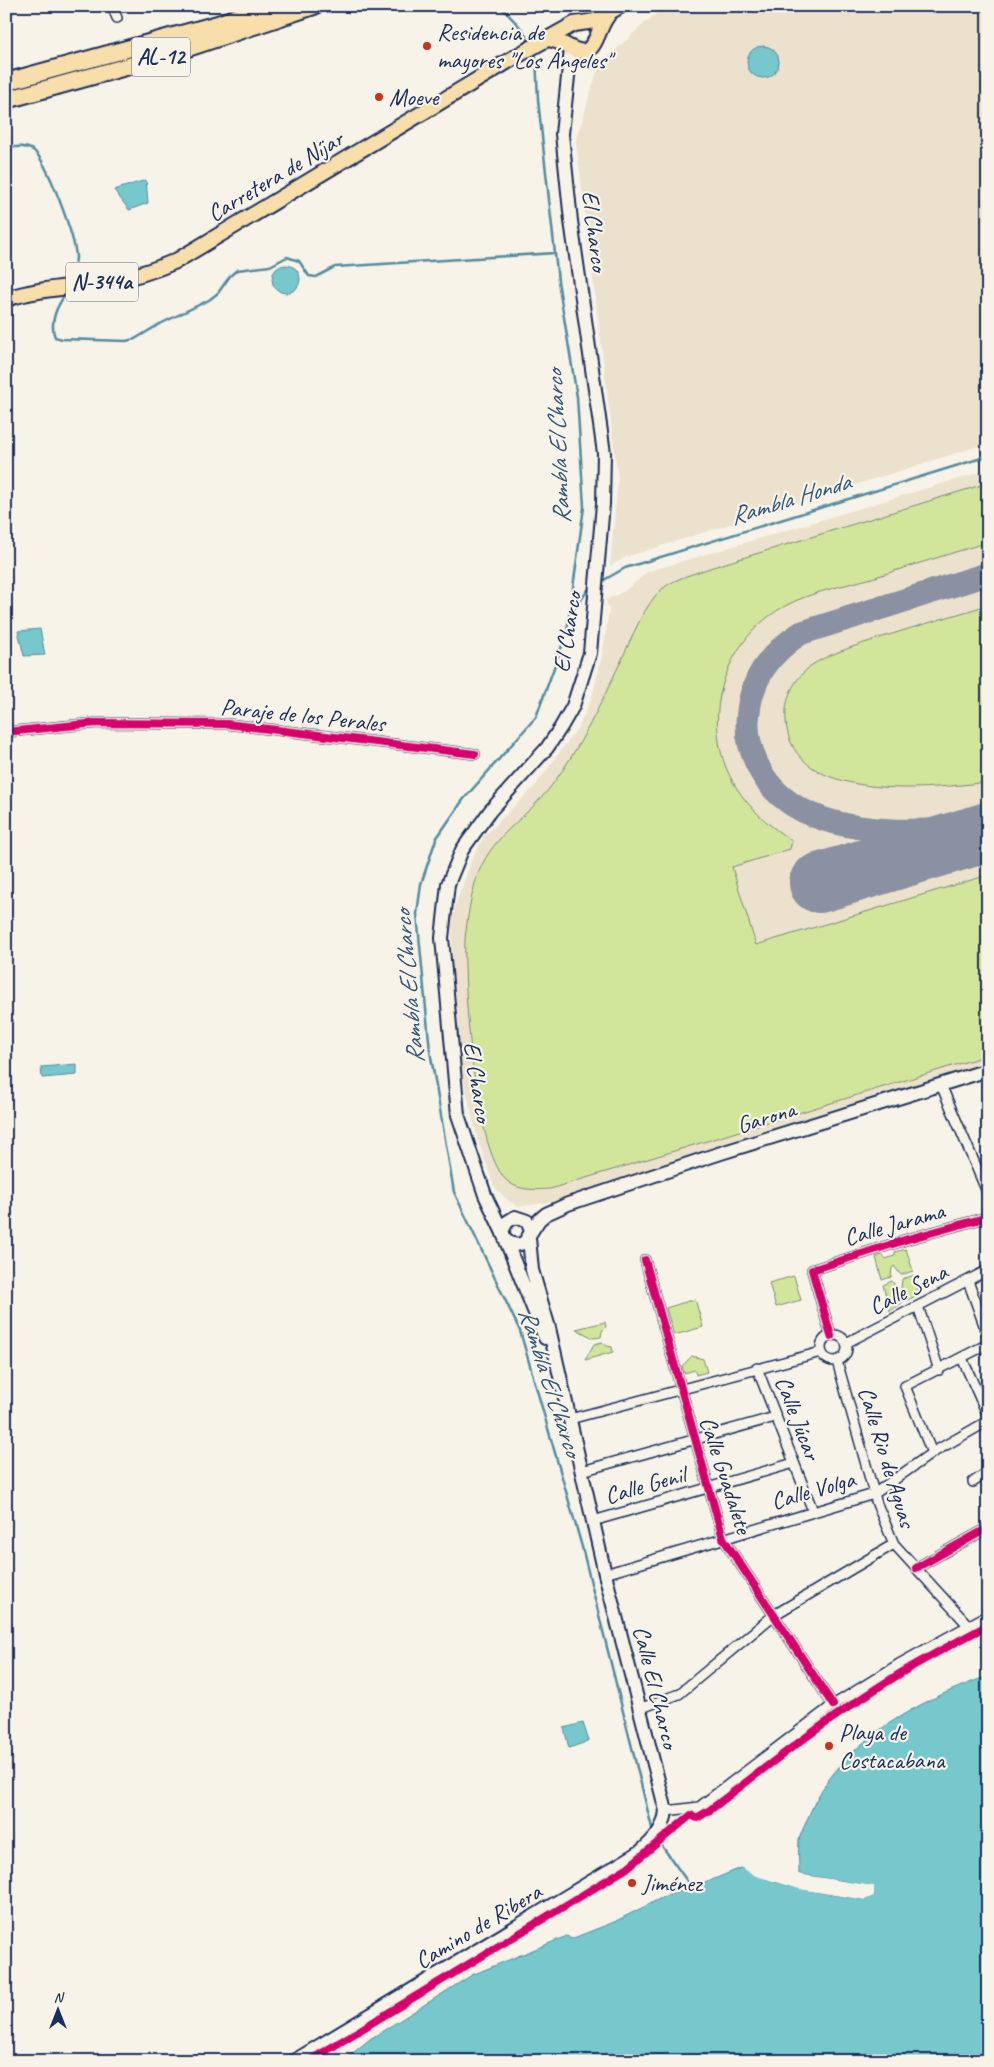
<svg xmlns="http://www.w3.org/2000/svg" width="994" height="2067" viewBox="0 0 994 2067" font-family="Caveat,sans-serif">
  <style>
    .built { fill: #ece1cc }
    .green { fill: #d2e69b; stroke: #768a7c }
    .water { fill: #76c8cd; stroke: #528ba1 }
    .pier { fill: #f7f3e8 }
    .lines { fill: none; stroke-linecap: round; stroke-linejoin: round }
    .stream { stroke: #528ba1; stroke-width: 2.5 }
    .taxiway { stroke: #8991a3; stroke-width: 24 }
    .runway { stroke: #8991a3; stroke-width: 60 }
    .street-casing { stroke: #1b2f5e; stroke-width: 12 }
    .secondary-casing { stroke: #1b2f5e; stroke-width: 16 }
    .primary-casing { stroke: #1b2f5e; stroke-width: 18 }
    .highway-casing { stroke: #1b2f5e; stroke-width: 20 }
    .street { stroke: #f7f3e8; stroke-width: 9 }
    .secondary { stroke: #f7f3e8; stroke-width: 12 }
    .primary { stroke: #f8deab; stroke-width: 14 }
    .highway { stroke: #f8deab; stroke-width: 16 }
    .cycleway-casing { stroke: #f7f3e8; stroke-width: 11 }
    .cycleway { stroke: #d6006c; stroke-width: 8 }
    .poi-dot { fill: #c8321e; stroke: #f7f3e8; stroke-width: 2 }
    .labels { text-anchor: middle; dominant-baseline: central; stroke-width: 4.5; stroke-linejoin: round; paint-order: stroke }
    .shield { fill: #f7f3e8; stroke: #5d6a87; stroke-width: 1 }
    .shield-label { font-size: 22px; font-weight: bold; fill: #1b2f5e }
    .poi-label { font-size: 24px; fill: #1b2f5e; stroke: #f7f3e8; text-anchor: start }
    .street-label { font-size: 24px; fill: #1b2f5e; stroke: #f7f3e8 }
    .water-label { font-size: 25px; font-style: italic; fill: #32557a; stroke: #f7f3e8 }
  </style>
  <rect width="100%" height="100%" fill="#f7f3e8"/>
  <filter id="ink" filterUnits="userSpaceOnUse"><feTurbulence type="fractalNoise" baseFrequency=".02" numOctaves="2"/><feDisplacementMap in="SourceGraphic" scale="10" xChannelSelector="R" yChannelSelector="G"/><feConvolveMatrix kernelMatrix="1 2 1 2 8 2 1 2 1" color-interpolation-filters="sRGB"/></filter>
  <g filter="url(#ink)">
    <path class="built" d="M666 6H988V443L626 557 610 566 618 479 576 141 599 65 648 20Z
      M988 470V1069L556 1201 518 1207 504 1197 494 1186 478 1140 454 1041 452 926 455 906 472 859 484 836 535 786 579 726 592 697 602 656 609 611 606 600 625 591 647 572Z"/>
    <path class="green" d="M988 483V542C949 554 910 566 872 578 843 586 811 592 785 606 740 630 713 682 718 733 722 782 753 815 792 841L790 849 732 867 756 945 988 875V1055L550 1189C535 1190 518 1191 506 1180 474 1148 463 985 465 939 467 920 470 901 475 883 489 835 525 821 552 785 580 748 600 705 620 663 631 640 640 615 656 595 669 579 694 574 713 567Z
      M988 605V782C931 789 791 805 786 721 784 698 794 679 812 665 827 655 844 650 861 644 903 630 945 618 988 605Z
      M906 1249 913 1271 901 1275 894 1266 892 1268 891 1277 882 1280 876 1257 883 1255 885 1259 895 1256V1252Z
      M915 1275 919 1294 906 1301 901 1289 902 1279Z
      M794 1276 801 1300 776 1307 769 1283Z
      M892 1281 899 1291 902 1303 890 1311 883 1285Z
      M695 1299 703 1327 674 1335 666 1308Z
      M605 1322 606 1327 602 1331 601 1337 593 1338 576 1329Z
      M602 1342 607 1346 612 1347 613 1352 585 1360 594 1344Z
      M692 1356 703 1359 707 1372 696 1375 695 1370 684 1373 682 1366Z"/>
    <path class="water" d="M747 62a16 16 0 1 1 32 0a16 16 0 1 1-32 0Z
      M146 180 148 203 129 210 114 190Z
      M272 279a14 14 0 1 1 28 0a14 14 0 1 1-28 0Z
      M40 629 45 655 24 656 18 631Z
      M77 1064V1075L42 1078 41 1067Z
      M988 1676V2061H343L370 2039 472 1975 567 1936 571 1939 614 1922 669 1894 692 1888 741 1868C779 1888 823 1893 865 1900L874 1896 873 1886 799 1874C799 1863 798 1851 799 1840 801 1832 806 1823 809 1815 839 1742 917 1701 988 1676Z
      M583 1723 589 1741 569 1748 564 1728Z"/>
    <path class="pier" d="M741 1868 799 1886 864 1897 872 1894 871 1888 799 1877 797 1874 874 1886V1896L865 1900 799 1889 756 1876Z"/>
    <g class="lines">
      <path class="stream" d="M500 6 522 29 530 44
        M533 51 536 57 538 100 558 281 577 397 584 507 567 632 536 717 463 800 436 839 421 884 417 914 430 1051 454 1192 520 1331 582 1547 653 1832
        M6 148C15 147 24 145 33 150 47 160 75 238 76 257 76 264 73 272 71 279
        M66 294C57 305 49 323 55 337L62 339 126 341 135 339 158 325 209 300 218 293 230 276 237 270 270 266 287 257 299 261 309 276 316 277 335 267 555 253
        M604 580 625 568 988 456
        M570 615 588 590
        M657 1839 692 1888"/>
      <path class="taxiway" d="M988 574 801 633C770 653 751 678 748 716 746 732 750 749 757 764 792 842 916 834 988 826"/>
      <path class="runway" d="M819 883 988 832"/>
      <defs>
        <path id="street" d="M112 6 117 18
          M6 732 97 723 227 724 475 754
          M941 1085 988 1194
          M645 1260 723 1538 833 1705
          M968 1281 988 1336
          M918 1306 939 1370
          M821 1348a13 13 0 1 1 26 0a13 13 0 1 1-26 0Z
          M831 1336 812 1270 908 1239 988 1217
          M846 1343 988 1270
          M962 1358 988 1416
          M837 1361 877 1504 894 1544 968 1625
          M757 1368 813 1511
          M570 1419 821 1352
          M932 1453 905 1386 988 1344
          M582 1471 775 1417
          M973 1482 988 1472
          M593 1521 794 1463
          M916 1568 988 1528
          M605 1574 874 1494 932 1453 988 1421
          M639 1709 679 1694 774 1615 894 1544
          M666 1811 699 1807 833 1705 899 1664 988 1615"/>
        <path id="secondary" d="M502 1231 485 1195 458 1115 442 938 448 884 462 850 490 811 547 748 561 727 573 706 590 653 603 504 604 453 571 221 562 134 571 48
          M531 1231 527 1221 515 1217 507 1222 502 1231 545 1338
          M506 1241 516 1245 524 1243 539 1220 546 1214 568 1204 721 1153 988 1070
          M294 2061 640 1852C654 1840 664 1829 666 1811L605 1574 549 1328 532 1270 529 1238"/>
        <path id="primary" d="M547 39C564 40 570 52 585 52 598 45 598 27 608 15
          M6 299C39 288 72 288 106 282 130 278 153 271 176 261L515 57 574 24 595 21 620 6"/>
        <path id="highway" d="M6 82 218 24 267 6
          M6 100 158 58 314 6"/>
      </defs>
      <use href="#street" class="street-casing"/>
      <use href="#secondary" class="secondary-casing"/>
      <use href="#primary" class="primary-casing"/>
      <use href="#highway" class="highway-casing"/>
      <use href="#street" class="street"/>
      <use href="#secondary" class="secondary"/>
      <use href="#primary" class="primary"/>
      <use href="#highway" class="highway"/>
      <defs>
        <path id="cycleway" d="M6 732 97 723 227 724 475 754
          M645 1260 723 1538 833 1705
          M831 1336 812 1270 908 1239 988 1217
          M916 1568 988 1528
          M309 2061 627 1868 691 1815 697 1818 710 1810C772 1762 834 1714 901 1673 929 1656 959 1641 988 1625"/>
      </defs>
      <use href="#cycleway" class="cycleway-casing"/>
      <use href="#cycleway" class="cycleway"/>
    </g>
  </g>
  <g class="poi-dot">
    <circle cx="427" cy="46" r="5"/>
    <circle cx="379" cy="97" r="5"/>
    <circle cx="829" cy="1746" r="5"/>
    <circle cx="632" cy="1883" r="5"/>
  </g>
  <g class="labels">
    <g class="shield">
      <rect x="132" y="37.5" width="58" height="39" rx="4"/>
      <rect x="66" y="262.5" width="72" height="39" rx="4"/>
    </g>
    <g class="shield-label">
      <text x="161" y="57">AL-12</text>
      <text x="102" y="282">N-344a</text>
    </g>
    <g class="poi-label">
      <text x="437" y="32">Residencia de<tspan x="437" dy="28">mayores "Los Ángeles"</tspan></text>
      <text x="389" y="97">Moeve</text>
      <text x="839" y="1732">Playa de<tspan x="839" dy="28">Costacabana</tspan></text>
      <text x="642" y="1883">Jiménez</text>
    </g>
    <g class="street-label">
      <text transform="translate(275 176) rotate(-31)">Carretera de Níjar</text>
      <text transform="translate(595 231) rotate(83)">El Charco</text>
      <text transform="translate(567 632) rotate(-81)">El Charco</text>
      <text transform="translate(303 715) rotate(6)">Paraje de los Perales</text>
      <text transform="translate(478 1082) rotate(81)">El Charco</text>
      <text transform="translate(766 1117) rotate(-17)">Garona</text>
      <text transform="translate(894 1224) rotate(-16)">Calle Jarama</text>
      <text transform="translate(908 1289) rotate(-27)">Calle Sena</text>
      <text transform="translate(798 1418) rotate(69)">Calle Júcar</text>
      <text transform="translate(887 1457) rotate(73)">Calle Rio de Aguas</text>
      <text transform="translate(726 1475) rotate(72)">Calle Guadalete</text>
      <text transform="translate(645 1485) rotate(-16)">Calle Genil</text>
      <text transform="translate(813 1490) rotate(-16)">Calle Volga</text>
      <text transform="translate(656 1687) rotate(76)">Calle El Charco</text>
      <text transform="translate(478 1926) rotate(-31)">Camino de Ribera</text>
    </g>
    <g class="water-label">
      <text transform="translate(558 447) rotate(-93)">Rambla El Charco</text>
      <text transform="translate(790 499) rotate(-17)">Rambla Honda</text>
      <text transform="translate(409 987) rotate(-95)">Rambla El Charco</text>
      <text transform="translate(550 1382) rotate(72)">Rambla El Charco</text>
    </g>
  </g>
  <rect width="994" height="2067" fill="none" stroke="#f7f3e8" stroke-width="25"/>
  <rect x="12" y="12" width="969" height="2042" fill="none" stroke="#1b2f5e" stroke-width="2" filter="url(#ink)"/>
  <g transform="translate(58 2010)" stroke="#f7f3e8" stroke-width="4" paint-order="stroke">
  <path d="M0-4L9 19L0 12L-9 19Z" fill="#1b2f5e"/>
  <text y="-8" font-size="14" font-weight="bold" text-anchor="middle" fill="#1b2f5e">N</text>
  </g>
</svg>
